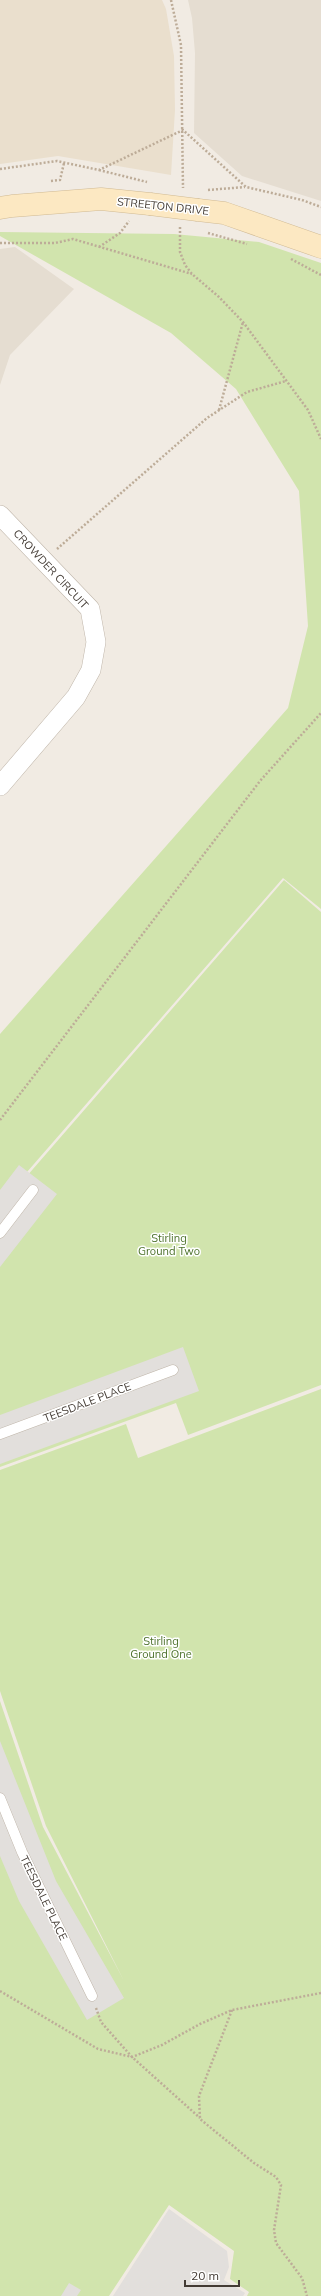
<svg xmlns="http://www.w3.org/2000/svg" width="321" height="2296" viewBox="0 0 321 2296" font-family="Mulish,sans-serif">
  <style>
    .residential { fill: #e5ddd1 }
    .education { fill: #eadfcd }
    .green { fill: #d1e4ad }
    .parking { fill: #e2dfdc }
    .lines { fill: none; stroke-linecap: round; stroke-linejoin: round }
    .lane-casing { stroke: #bfb5a9; stroke-width: 11 }
    .street-casing { stroke: #bfb5a9; stroke-width: 20 }
    .secondary-casing { stroke: #d0ba94; stroke-width: 23 }
    .path { stroke: #bdac98; stroke-width: 2.5; stroke-dasharray: 2 2; stroke-linecap: butt }
    .lane { stroke: #fff; stroke-width: 10 }
    .street { stroke: #fff; stroke-width: 19 }
    .secondary { stroke: #fce8c2; stroke-width: 22 }
    .secondary-bridge-casing { stroke: #d0ba94; stroke-width: 23; stroke-linecap: butt }
    .secondary-bridge { stroke: #fce8c2; stroke-width: 22 }
    .labels { text-anchor: middle; dominant-baseline: central; stroke-width: 3; stroke-linejoin: round; paint-order: stroke }
    .street-label { font-size: 11px; fill: #433b34; stroke: #fff }
    .park-label { font-size: 11px; fill: #4c712a; stroke: #fff }
  </style>
  <rect width="100%" height="100%" fill="#f1ebe3"/>
  <path class="residential" d="M188 0H321V201L242 176 194 133 195 53 192 18Z
    M15 247 74 289 10 355 0 385V249Z"/>
  <path class="education" d="M0 0H162L166 9 174 56 175 110 171 175 58 156 0 164Z"/>
  <path class="green" d="M0 232 174 234 259 242 321 263V909L283 878 0 1203V1034L288 708 308 626 299 491 236 389 171 333 0 236Z
    M284 880 321 912V1385L188 1435 176 1403 0 1467V1207Z
    M321 1389V2296H247L249 2292 230 2279 234 2251 169 2205 109 2296H0V1701L43 1827 124 1981 46 1826 0 1691V1470L126 1424 138 1458Z"/>
  <path class="parking" d="M19 1165 57 1194 0 1267V1190Z
    M183 1347 199 1391 0 1464V1415Z
    M0 1741 56 1881 124 1998 87 2020 19 1901 0 1856Z
    M169 2209 227 2251 229 2267 224 2280 245 2293 243 2296H113Z
    M69 2283 81 2290 77 2296H61Z"/>
  <g class="lines">
    <defs>
      <path id="lane" d="M0 1233 33 1190
        M0 1434 173 1370
        M0 1798 22 1852 92 1996"/>
      <path id="street" d="M0 515 90 609 96 642 91 670 76 697 0 786"/>
      <path id="secondary" d="M0 208 12 206 101 199 150 204
        M198 210 224 213 321 247"/>
    </defs>
    <use href="#lane" class="lane-casing"/>
    <use href="#street" class="street-casing"/>
    <use href="#secondary" class="secondary-casing"/>
    <path class="path" d="M171 0 181 45 183 188
      M0 169 57 161 99 170 183 130 246 187 302 200 321 207
      M99 170 147 182
      M51 181 60 180 64 163
      M208 190 245 187
      M180 227V252L185 265 192 274 219 297 243 322 308 410 321 439
      M208 233 247 244
      M0 243H55L73 239 192 274
      M99 247 120 233 129 221
      M291 259 321 275
      M219 410 243 322
      M57 549 207 418 247 392 286 381
      M0 1120 260 781 321 713
      M0 1991 98 2049 132 2057 162 2045 200 2024 232 2010 321 1993
      M96 2008 101 2022 132 2057 200 2118
      M232 2010 199 2096 200 2119 254 2163 276 2177 281 2185 274 2230 276 2243 302 2278 307 2296"/>
    <use href="#lane" class="lane"/>
    <use href="#street" class="street"/>
    <use href="#secondary" class="secondary"/>
    <defs>
      <path id="secondary-bridge" d="M150 204 198 210"/>
    </defs>
    <use href="#secondary-bridge" class="secondary-bridge-casing"/>
    <use href="#secondary-bridge" class="secondary-bridge"/>
  </g>
  <g class="labels">
    <g class="street-label">
      <text transform="translate(163 206) rotate(6)">STREETON DRIVE</text>
      <text transform="translate(51 569) rotate(47)">CROWDER CIRCUIT</text>
      <text transform="translate(87 1402) rotate(-21)">TEESDALE PLACE</text>
      <text transform="translate(44 1898) rotate(64)">TEESDALE PLACE</text>
    </g>
    <g class="park-label">
      <text x="169" y="1238">Stirling<tspan x="169" dy="13">Ground Two</tspan></text>
      <text x="161" y="1641">Stirling<tspan x="161" dy="13">Ground One</tspan></text>
    </g>
  </g>
  <path d="M185 2280v6h54v-6" fill="none" stroke="#433b34" stroke-width="2"/>
  <text x="191" y="2280" font-size="12" fill="#433b34" stroke="#ffffff" stroke-width="3" paint-order="stroke">20 m</text>
</svg>
